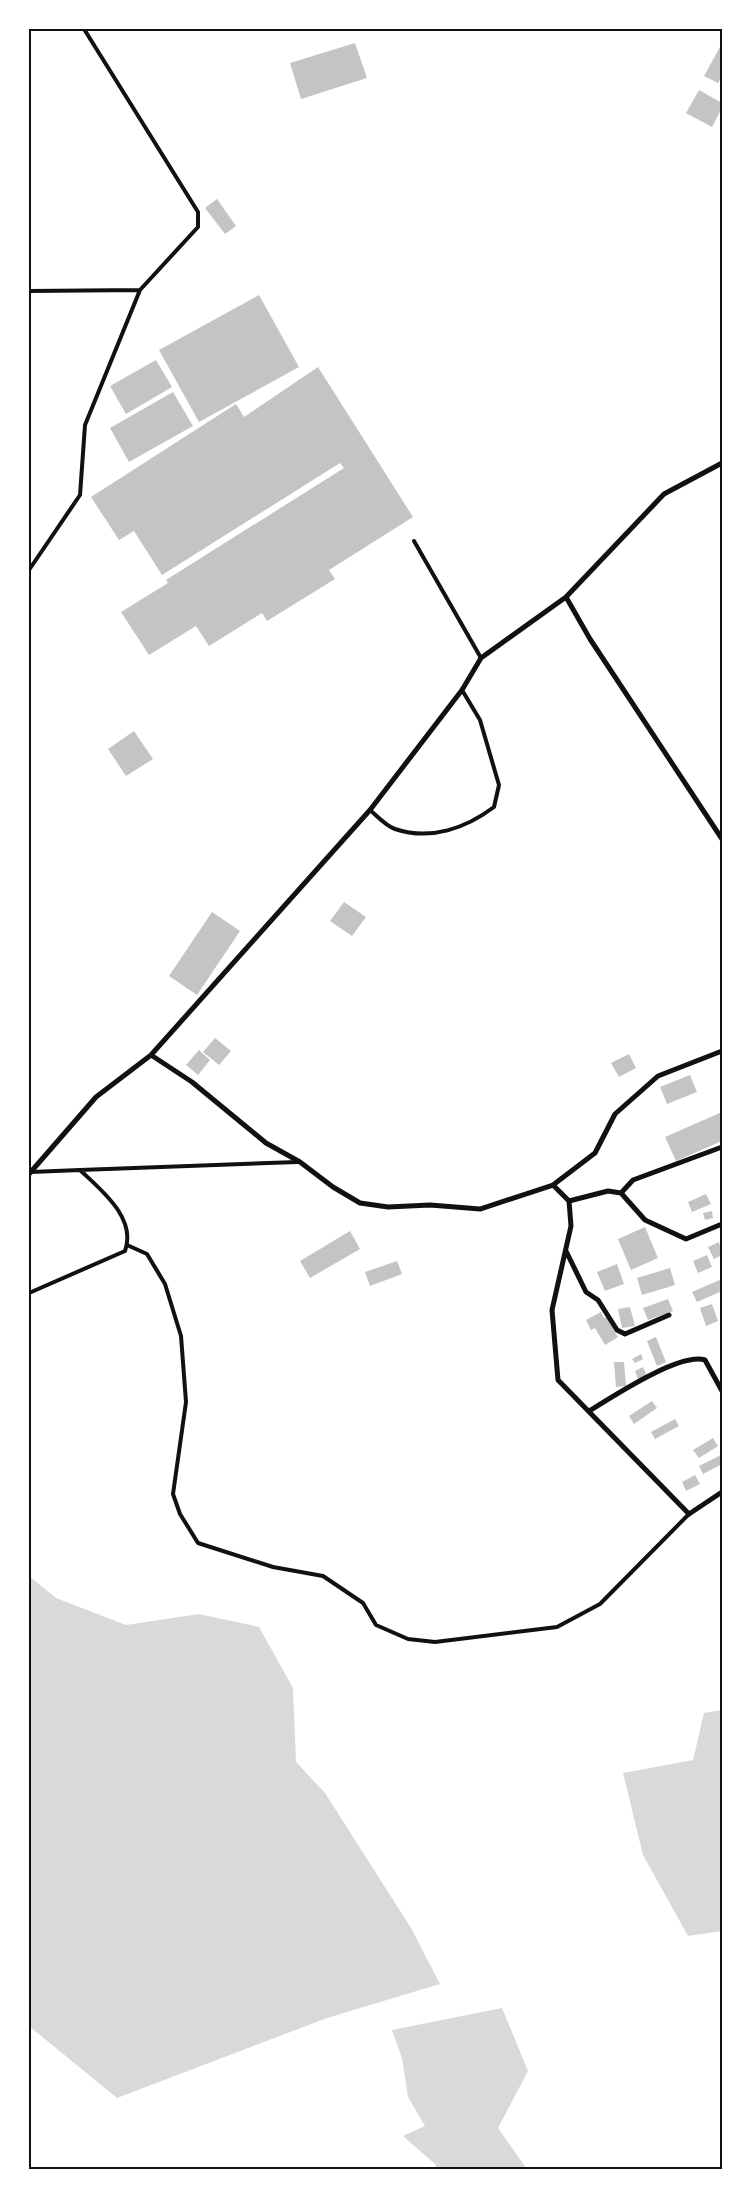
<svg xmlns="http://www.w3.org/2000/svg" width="751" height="2198" viewBox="0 0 751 2198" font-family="'Source Serif 4',serif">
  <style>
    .water { fill: #d9d9d9 }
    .building { fill: #c4c4c4 }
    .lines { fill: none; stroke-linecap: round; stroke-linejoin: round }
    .service { stroke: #111; stroke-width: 4 }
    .minor { stroke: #111; stroke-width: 5 }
    .neatline { fill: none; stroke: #111; stroke-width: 2 }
  </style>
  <rect width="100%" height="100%" fill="#fff"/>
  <path class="water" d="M29 1576 56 1598 126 1625 199 1614 259 1627 293 1688 296 1762 325 1793 411 1928 440 1984 327 2018 117 2098 29 2026Z
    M722 1710V1931L688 1936 643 1855 623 1773 693 1760 704 1713Z
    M502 2008 528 2071 498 2128 527 2169H436V2165L403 2136 425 2126 408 2097 402 2058 392 2030Z"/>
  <path class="building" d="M355 43 367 78 301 99 290 63Z
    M720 47 722 48V76L718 83 704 76Z
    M699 90 722 103V108L712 127 686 113Z
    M217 199 236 226 225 234 205 208Z
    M259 295 299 367 199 422 159 350Z
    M156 360 172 387 126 414 110 386Z
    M318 367 413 517 329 570 335 579 267 621 262 613 209 646 196 626 149 655 121 612 168 583 166 580 344 468 340 463 162 575 134 531 119 540 91 497 236 404 244 417Z
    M173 392 193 426 129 462 110 428Z
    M134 731 153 759 126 776 108 749Z
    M344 902 366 917 352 936 330 921Z
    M212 912 240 931 197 995 169 976Z
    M215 1038 231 1051 219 1065 203 1052Z
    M199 1050 210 1060 198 1075 186 1065Z
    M629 1054 636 1068 619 1077 611 1063Z
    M690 1075 697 1092 667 1104 660 1087Z
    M722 1112V1141L676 1161 665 1137Z
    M706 1194 711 1204 692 1212 688 1202Z
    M712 1211 713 1218 705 1220 703 1213Z
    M645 1227 658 1258 631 1270 618 1239Z
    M350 1231 360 1249 310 1278 300 1261Z
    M719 1242 722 1255 714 1259 708 1247Z
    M707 1255 712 1267 698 1273 693 1261Z
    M397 1261 402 1274 370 1286 365 1272Z
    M617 1264 624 1284 605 1291 597 1272Z
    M670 1268 675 1285 642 1295 637 1278Z
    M722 1279V1291L697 1302 692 1292Z
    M668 1299 673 1311 648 1320 643 1308Z
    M712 1304 718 1321 706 1326 700 1308Z
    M630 1307 635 1326 622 1328 618 1309Z
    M601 1312 604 1318 606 1317 618 1337 605 1345 595 1328 591 1330 586 1320Z
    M656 1337 666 1362 657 1366 647 1341Z
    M641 1354 643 1359 635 1363 632 1359Z
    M614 1362H624L626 1386 616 1387Z
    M643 1367 647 1376 638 1379 635 1371Z
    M652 1401 657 1408 634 1424 629 1416Z
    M675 1419 679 1426 655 1439 651 1432Z
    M713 1438 718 1446 699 1458 693 1450Z
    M721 1455 722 1464 703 1474 699 1466Z
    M695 1475 700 1484 686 1491 682 1482Z"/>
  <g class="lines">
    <path class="service" d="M29 291 140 290
      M414 541 481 658
      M29 570 80 495 85 425 140 290 198 227V212L84 29
      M370 810C377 816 386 826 395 829 431 841 466 828 494 807L499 785 480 720 462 690
      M80 1170 298 1162
      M127 1245 147 1254 165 1284 181 1336 186 1402 173 1494 180 1514 198 1543 273 1567 323 1576 363 1603 376 1625 408 1639 435 1642 557 1627 600 1604 689 1514
      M29 1293 125 1251C137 1218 101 1190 80 1170L31 1172"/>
    <path class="minor" d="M566 597 590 639 722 839
      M151 1055 192 1082 266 1143 300 1162 333 1187 360 1203 388 1207 430 1205 480 1209 553 1185 595 1153 615 1114 658 1076 722 1051
      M29 1174 96 1097 151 1055 370 810 462 690 481 658 566 597 664 494 722 463
      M553 1185 569 1201 571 1226 552 1310 558 1380 689 1514 722 1492
      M621 1193 633 1180 722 1147
      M569 1201 608 1191 621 1193 645 1220 686 1239 722 1224
      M566 1251 586 1292 598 1300 617 1330 625 1334 669 1315
      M589 1411C612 1397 680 1352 705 1360L722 1391"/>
  </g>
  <rect width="751" height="2198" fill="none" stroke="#ffffff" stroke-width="60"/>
  <rect x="30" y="30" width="691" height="2138" class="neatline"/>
</svg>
